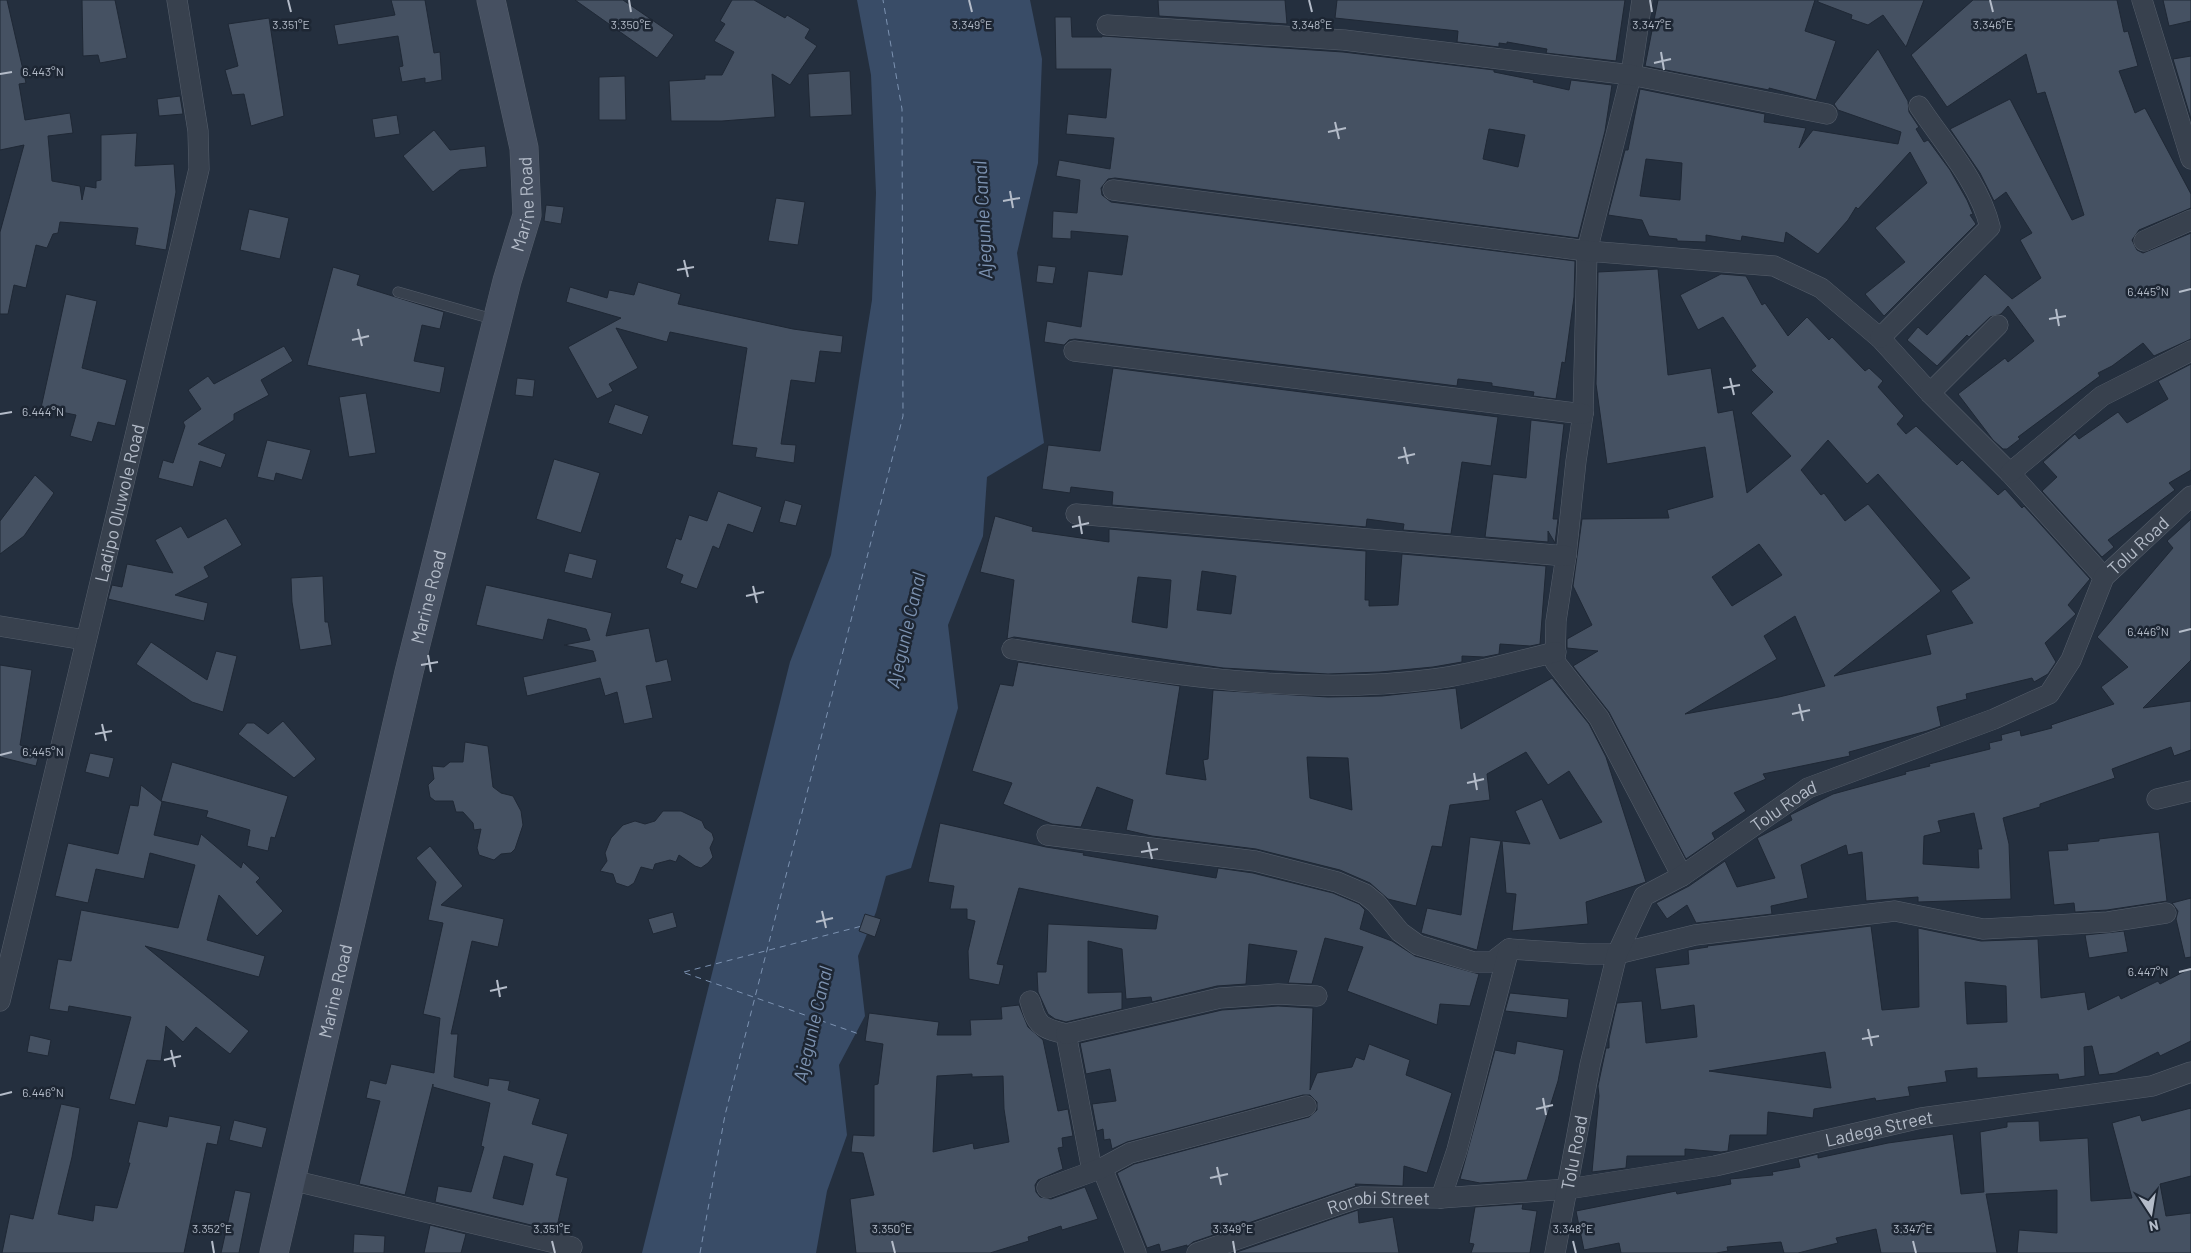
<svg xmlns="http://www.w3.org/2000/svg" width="2191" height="1253" viewBox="0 0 2191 1253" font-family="Barlow,sans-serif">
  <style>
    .water { fill: #394c67 }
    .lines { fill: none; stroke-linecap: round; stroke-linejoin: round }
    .ferry { stroke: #7c92b1; stroke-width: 1; stroke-dasharray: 6 5; stroke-linecap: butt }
    .building { fill: #455162; stroke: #1f2835; fill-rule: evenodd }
    .lane-casing { stroke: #565f6c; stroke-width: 11 }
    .street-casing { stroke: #565f6c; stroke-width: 21 }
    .secondary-casing { stroke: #565f6c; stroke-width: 29 }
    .lane { stroke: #38414e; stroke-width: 10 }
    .street { stroke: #38414e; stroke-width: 20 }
    .secondary { stroke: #465061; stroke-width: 28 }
    .ticks { fill: none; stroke: #b4bcc9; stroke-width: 2 }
    .labels { text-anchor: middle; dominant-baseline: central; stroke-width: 5; stroke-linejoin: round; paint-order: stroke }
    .street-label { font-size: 18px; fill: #b4bcc9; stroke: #1d2633 }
    .water-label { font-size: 19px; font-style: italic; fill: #7c92b1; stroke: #1d2633 }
    .ticks-label { font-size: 12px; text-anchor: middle; fill: #b4bcc9; stroke: #1d2633; stroke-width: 5; stroke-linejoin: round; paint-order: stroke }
  </style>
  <rect width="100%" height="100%" fill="#242f3e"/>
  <path class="water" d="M857 0H1030L1042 59 1038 163 1017 253 1044 443 987 477 983 536 948 625 958 708 911 868 886 876 876 912 858 956 865 1016 839 1065 847 1135 827 1191 816 1253H642L790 662 831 555 872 300 876 193 871 75Z"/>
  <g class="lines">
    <path class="ferry" d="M684 972 862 926
      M685 973 859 1034
      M700 1253 725 1115 903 416 902 109 883 0"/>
  </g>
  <path class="building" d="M0 0H7L26 83 19 84 25 120 70 113 73 133 48 136 52 181 80 186 82 200 85 186 96 188V181L101 180V135L137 133 135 166 174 164 176 192 166 250 135 245 138 228 60 222 58 233 53 234 47 248 36 245 26 288 14 285 8 314H0V232L24 145 0 150Z
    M82 0H115L127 58 100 63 98 55 83 56Z
    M391 0H425L434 53 440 52 442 80 425 83V78L402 82 399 67 403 66 398 36 338 45 334 25 395 15Z
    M575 0H623L674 35 657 58Z
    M732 0H754L785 18 787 15 810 29 805 38 817 46 790 85 772 74 775 117 722 121H671L669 81 705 79V75H722L734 52 714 41 725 24 720 21Z
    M1158 0H1285L1287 24 1159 16Z
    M1337 0H1625L1616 61 1546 53 1547 49 1507 42V44L1499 43V47L1457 42 1458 31 1335 18Z
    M1658 0H1815L1805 31 1836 41 1816 100 1769 88V90L1645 66Z
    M1818 0H1924L1906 47 1883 15 1868 25 1851 19 1852 15 1818 2Z
    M1973 0H2117L2124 32 2128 31 2138 66 2119 71 2135 113 2145 108 2191 194V208L2139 230 2132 240 2137 250 2143 253 2191 233V339L2154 356 2143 343 2112 366 2098 373 2100 376 2018 437 2020 439 2007 449H2003L1993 440 1958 394 2005 358 2008 362 2034 341 2008 306 2001 314 1990 317 1969 337 1967 335 1937 366 1907 340 1918 327 1927 335 1985 274 2012 299 2041 278 2020 240 2032 233 2006 192 1994 201 1980 173 1950 129 2010 99 2072 220 2084 215 2045 92 2037 94 2026 54 1947 107 1911 55Z
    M2163 0H2191V21L2169 26Z
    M1055 17H1071L1072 37H1102V36L1343 52 1494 70V72L1534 80 1533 82 1569 90 1571 80 1612 85 1605 131 1578 238 1115 178 1108 179 1101 188 1102 195 1111 202 1575 261 1574 297 1565 363 1562 362 1556 399 1533 396 1534 392 1492 386V383L1458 379 1457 386 1075 339 1069 340 1064 345 1044 342 1047 321 1081 327 1088 271 1122 275 1128 236 1071 231V239L1052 238 1053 211 1077 213 1080 180 1056 176 1059 160 1110 169 1114 138 1066 134 1068 114 1106 118 1111 69H1056ZM1489 129 1525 135 1518 167 1483 159Z
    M269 18 284 116 251 126 244 94 232 95 225 70 238 66 228 24Z
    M1878 49 1908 101 1909 112 1919 127 1916 129 1924 142 1928 140 1950 170 1967 200 1973 214 1970 215 1976 224 1884 316 1865 294 1905 262 1875 228 1927 183 1910 152 1858 209 1856 207 1848 220 1818 254 1786 232 1784 243 1742 236 1741 241 1706 235V242L1677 241V239L1649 236 1642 220 1608 215 1625 150H1628L1640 89 1765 114 1764 122 1806 128 1799 148 1813 130 1898 144 1901 132 1838 110 1834 104ZM1646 159 1682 163 1680 200 1640 196Z
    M2191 56V119L2173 59Z
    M850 71 852 115 810 117 808 74Z
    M625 76 626 120H599V77Z
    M180 96 183 114 159 116 157 99Z
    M397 115 400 134 375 138 372 119Z
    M434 130 450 150 485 146 487 167 460 170 433 192 403 156Z
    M776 198 805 202 798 245 768 241Z
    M546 205 564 207 561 224 544 221Z
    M249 209 289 218 280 259 240 250Z
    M1038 265 1056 267 1053 284 1036 282Z
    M333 267 360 275 357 285 444 312 440 329 422 325 414 361 445 367 440 393 307 365Z
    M1658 269 1668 375 1711 368 1718 413 1733 410 1747 493 1791 456 1751 413 1773 392 1751 370 1756 366 1723 317 1698 330 1680 295 1721 274 1746 276 1762 305 1765 303 1788 336 1807 317 1829 340 1832 337 1865 371 1869 368 1883 381 1878 387 1904 416 1897 424 1906 434 1916 426 1957 465 1962 460 1998 495 2005 489 2022 508 2024 506 2090 579 2068 605 2076 614 2045 643 2056 662 2048 674 2034 682 2032 678 1966 694 1967 699 1937 707 1941 726 1927 731 1849 752 1850 756 1763 774 1766 779 1734 793 1746 811 1712 833 1715 839 1686 859 1609 712 1573 666 1598 651 1567 648V639L1592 625 1573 586 1582 519 1669 518 1667 510 1713 497 1705 447 1607 464 1596 384 1598 272ZM1828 440 1867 484 1878 474 1970 578 1951 591 1973 623 1926 635 1931 654 1834 676 1941 591 1868 504 1845 521 1824 493 1821 495 1801 470ZM1759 544 1782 575 1732 606 1712 577ZM1795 616 1825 686 1779 697 1685 714 1777 659 1764 636Z
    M638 282 681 294 678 304 793 329 843 336 841 353 820 351 815 383 791 380 781 444 796 445 794 463 755 457 757 448 732 445 747 348 670 332 667 342 616 328 638 368 609 384 613 391 597 399 568 347 621 318 566 302 570 287 607 298 609 290 634 295Z
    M66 294 97 301 82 368 127 380 115 426 98 422 92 442 70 436 76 415 41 408Z
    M284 346 293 361 261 380 269 395 234 414V420L198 444 226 454 221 468 200 461 193 487 158 478 163 460 173 463 185 426 183 422 201 409 188 390 208 376 214 384Z
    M2191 364V470L2169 483 2175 490 2108 540 2114 547 2102 557 2042 491 2057 477 2043 462 2075 434 2079 439 2118 412 2127 423 2168 399 2158 381Z
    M1113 368 1498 417 1491 466 1462 462 1451 534 1403 530 1404 524 1367 519 1366 527 1112 505 1113 492 1071 487 1070 493 1042 489 1048 445 1100 451Z
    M517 378 535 380 533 397 515 395Z
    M366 393 376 453 349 457 339 397Z
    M615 404 649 416 642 435 608 423Z
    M1531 420 1564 424 1553 519H1558L1555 543 1548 531V542L1485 537 1493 474 1526 478Z
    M267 440 311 450 302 480 276 473 274 481 257 477Z
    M554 459 600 473 581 533 536 519Z
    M35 475 54 493 24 536 0 554V521Z
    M718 491 762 507 753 533 728 524 719 549 713 546 697 589 680 583 683 575 666 568 676 538 681 540 689 515 707 521Z
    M785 500 802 505 796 526 779 522Z
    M995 516 1033 527 1032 531 1109 542V529L1366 551 1365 600H1369V606L1398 605 1402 554 1546 566 1540 644 1530 646 1500 644 1499 654 1484 657 1462 656V662L1433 667 1380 672 1328 674 1223 668 1014 637 1007 639 1014 580 980 572ZM1202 571 1236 576 1231 614 1197 610ZM1138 577 1171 580 1167 628 1132 622Z
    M226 518 242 545 204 567 209 577 175 595 208 603 204 621 108 599 112 585 122 587 127 564 173 573 155 540 181 526 188 538Z
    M2191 519V660L2143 708 2191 701V750L2174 756 2171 747 2112 769 2115 778 2040 804V807L2003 818 2009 844 2011 899 1918 902V897L1866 901 1862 852 1848 855 1846 845 1801 865 1808 898 1771 906 1772 914 1696 923 1687 905 1667 919 1656 903 1689 886 1725 861 1737 887 1775 878 1757 838 1792 820 1790 815 1833 794 1906 774 1905 772 1930 766 1929 764 1990 749 1989 743 2002 740 2001 735 2020 730 2021 736 2052 728 2051 725 2114 704 2101 687 2128 667 2097 637 2173 548 2167 541ZM1974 813 1982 849H1978L1979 868 1923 864 1924 836 1941 832 1938 821Z
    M569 553 597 560 592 579 564 572Z
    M323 576 325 622H328L332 645 300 650 292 602 291 578Z
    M486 585 612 613 606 636 649 628 656 662 667 659 672 681 646 686 653 718 624 724 617 692 605 696 600 678 527 696 523 677 596 661 593 651 564 645 590 640 586 629 548 619 543 640 476 625Z
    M151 642 207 680 216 651 237 656 223 712 192 702 136 664Z
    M1018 662 1180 686 1166 774 1206 780 1203 760 1208 759 1213 690 1328 697 1382 696 1456 688 1461 729 1552 678 1589 724 1606 757 1646 882 1586 902 1588 924 1512 931 1516 894 1506 893 1502 841 1530 844 1515 811 1542 799 1560 839 1602 822 1569 771 1548 785 1526 752 1487 774 1490 800 1450 805 1442 847 1432 846 1416 906 1388 899 1370 883 1340 870 1256 849 1152 836 1126 830 1133 800 1097 787 1081 827 1052 824 1003 804 1012 783 972 771 1000 684 1013 686ZM1307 757 1348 758 1352 810 1310 798Z
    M0 665 32 670 20 745 40 751 36 766 0 757Z
    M283 721 316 759 294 778 238 734 247 723H254L268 734Z
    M465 742 488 746 493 787 501 793 513 796 521 811 523 825 515 849 511 853 501 854 494 860 479 855 477 848 481 829 474 830 473 823 463 812H456L453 801H435L430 797 428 785 434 779 432 766 444 767 450 762H463Z
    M90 753 114 758 109 778 85 772Z
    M172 762 288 796 275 838 271 837 268 851 247 846 250 830 206 817 208 811 161 801Z
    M141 785 162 802 154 835 198 845 201 834 241 868 243 862 260 878 256 882 283 911 257 936 219 895 207 940 265 956 259 977 145 946 249 1031 230 1054 196 1027 183 1042 166 1026 161 1061 147 1060 135 1105 109 1099 131 1017 69 1006 68 1012 49 1009 58 959 71 961 81 910 178 928 195 865 150 853 144 879 96 869 88 903 55 896 68 843 118 854 130 805 138 806Z
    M663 811H681L702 821 705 828 712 833 714 839 710 848 713 857 708 863 701 868 695 866 679 855 676 862 670 860 655 864 653 870 641 867 634 883 628 887 616 883 613 874 600 871 607 861 605 853 611 838 623 825 635 821 645 824 655 821Z
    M940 823 1046 847 1084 853 1083 855 1216 878 1218 868 1253 873 1333 893 1359 904 1365 910 1360 929 1392 941 1415 956 1479 974 1470 1006 1440 1004 1437 1025 1347 991 1363 947 1325 938 1312 984 1288 983 1297 951 1249 944 1246 984 1217 986 1152 1002 1151 997 1126 999 1122 949 1088 941V993L1122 992V1009L1066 1022 1055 1019 1048 1014 1038 992 1037 972H1046L1048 924 1156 929 1158 916 1019 888 997 964 1004 965 999 985 969 979 968 951 975 921 967 919V909H950L954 886 928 882Z
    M2159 832 2167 901 2107 910 2075 912 2074 903 2054 905 2048 851 2068 850 2067 844 2099 841V839Z
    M1470 837 1501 841 1477 950 1421 933 1427 908 1461 915Z
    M430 846 463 886 441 905 504 919 498 947 472 941 451 1034H458L454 1077 488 1086 489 1078 510 1081 508 1090 540 1099 532 1124 568 1134 556 1175 568 1178 556 1231 435 1202 438 1186 471 1192 484 1147 481 1146 490 1103 433 1087V1084L405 1195 359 1184 380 1101 366 1098 370 1080 386 1084 391 1064 434 1073 440 1018 423 1014 443 923 428 920 436 882 416 858ZM504 1156 533 1164 523 1205 493 1198Z
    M2191 898V957L2185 958 2176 919 2178 911 2172 903Z
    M673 912 677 927 653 934 648 919Z
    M865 914 881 919 875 937 859 931Z
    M1871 926 1882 1010 1919 1007 1918 928 1981 941 2038 939 2041 998 2085 992 2088 1010 2119 995 2121 999 2158 981 2160 984 2191 968V1041L2160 1056 2158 1052 2116 1073 2099 1075 2092 1046 2084 1047 2085 1076 2059 1080 2058 1074 1977 1078V1068L1945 1071 1947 1082 1908 1087 1910 1096 1876 1101 1875 1098 1814 1109 1813 1118 1768 1112 1767 1135H1730L1728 1151 1721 1152 1685 1149V1156H1627L1626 1168 1592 1172 1599 1096 1598 1086 1606 1048H1609V1039L1617 1003 1642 1001 1646 1043 1697 1037 1694 1005 1661 1010 1655 968 1689 964 1688 950 1708 947 1707 946ZM1965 982 2006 986 2007 1022 1967 1024ZM1825 1052 1831 1088 1709 1071Z
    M2124 931 2128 952 2089 958 2085 935Z
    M1510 993 1569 999 1567 1018 1505 1011Z
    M1019 1005 1028 1027 1043 1040 1058 1111 1068 1109 1073 1136 1062 1138 1063 1147 1058 1148 1063 1169 1038 1180 1035 1185 1036 1192 1040 1197 1051 1199 1085 1187 1098 1219 1062 1230 1061 1226 1028 1237 1029 1241 990 1253H856L850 1199 874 1195 863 1153 851 1152 853 1135 874 1136V1085L878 1084 883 1044 865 1041 869 1013 939 1022 937 1035H971L970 1020 1002 1019 1001 1007ZM972 1074V1077L1003 1076 1004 1109 1009 1142 974 1149 973 1143 933 1152 937 1076Z
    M1278 1006 1313 1008 1310 1090 1317 1073 1352 1067 1356 1057 1364 1060 1369 1044 1410 1060 1406 1075 1452 1093 1427 1173 1404 1166 1403 1186 1355 1184 1356 1186 1193 1242 1187 1247V1245L1161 1252 1159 1244 1147 1248 1117 1173 1134 1164 1309 1117 1317 1110V1102L1310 1095H1303L1127 1142 1112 1149 1110 1139 1104 1140 1103 1129 1097 1131 1092 1104 1116 1101 1110 1069 1086 1074 1080 1043 1222 1010Z
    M30 1035 51 1040 48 1056 27 1052Z
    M1517 1041 1564 1050 1558 1081 1527 1180 1480 1183 1460 1179 1495 1050 1515 1054Z
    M61 1104 80 1108 72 1157 58 1214 93 1221 95 1205 117 1208 130 1163H128L138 1121 167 1127 169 1116 221 1126 217 1145 207 1143 184 1253H2L10 1214 33 1219Z
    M2191 1108V1176L2160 1184 2166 1216 2191 1213V1253H2017L2019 1230 2057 1233V1190L1986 1194 1997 1253H1881L1876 1229 1836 1238 1838 1243 1798 1253H1784L1781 1242 1727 1247 1728 1251 1716 1253H1621L1619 1243 1584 1250 1576 1211 1676 1191 1677 1194 1731 1184 1730 1179 1773 1175 1772 1172 1800 1167 1798 1159 1818 1154V1158L1888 1143 1953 1134 1961 1194 1984 1192 1980 1132 2007 1127V1122L2039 1121 2040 1141 2088 1138 2091 1201 2132 1198 2112 1123 2140 1115 2142 1121Z
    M234 1120 267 1128 262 1148 229 1140Z
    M235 1190 251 1193 239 1253H221Z
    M1523 1204 1522 1209 1537 1211 1530 1253H1471L1474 1244 1469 1243 1475 1207Z
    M1358 1210 1359 1223 1393 1217 1399 1253H1234Z
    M430 1225 466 1234 461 1253H424Z
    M354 1234 385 1236 384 1253H353Z"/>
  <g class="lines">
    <defs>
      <path id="lane" d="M398 292 496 320"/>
      <g id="street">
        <path d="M1642 0 1631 75 1587 251 1583 414 1576 461 1566 556 1556 621 1555 662 1599 718 1682 876"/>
        <path d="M2142 0 2191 159"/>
        <path d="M1107 25 1344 40 1631 75 1827 114"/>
        <path d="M1113 190 1587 251 1774 266 1821 288 1880 338 1930 393 2010 473 2104 577"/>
        <path d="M2144 241 2191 220"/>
        <path d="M1880 338 1990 227C1980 184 1943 142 1919 106"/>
        <path d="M1074 351 1583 414"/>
        <path d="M1930 393 1998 325"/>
        <path d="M2010 473 2102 396 2191 351"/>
        <path d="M1076 514 1566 556"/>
        <path d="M0 626 85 640"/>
        <path d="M1012 649C1150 671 1293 698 1434 679 1475 674 1516 661 1556 652"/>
        <path d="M2157 799 2191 791"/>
        <path d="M1047 835 1255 861 1337 882 1365 894 1376 903 1400 932 1418 945 1474 962H1492L1509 949 1587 954H1617L1695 935 1895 911 1983 929 2108 922 2166 913"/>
        <path id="s1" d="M0 1001 199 169 198 131 177 0"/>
        <path d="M1030 1001C1037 1026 1041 1028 1066 1034L1092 1170"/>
        <path d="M1066 1034 1220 998 1278 994 1317 996"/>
        <path d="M1102 1168 1136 1253"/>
        <path d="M291 1180 572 1247"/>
        <path d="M1047 1188 1102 1168 1130 1153 1306 1106"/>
        <path d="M1441 1198 1457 1150 1509 949"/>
        <path id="s2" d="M1197 1253 1360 1197 1441 1198 1568 1189 1715 1166 1921 1118 2152 1086 2191 1072"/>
        <path id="s3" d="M1555 1253 1590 1065 1617 954 1644 896 1682 876 1808 788 1994 719 2049 694 2071 660 2104 577 2191 496"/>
      </g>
      <g id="secondary">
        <path id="s4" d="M274 1253 409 672 507 281 527 215 524 148 491 0"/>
      </g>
    </defs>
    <use href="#lane" class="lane-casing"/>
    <use href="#street" class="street-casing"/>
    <use href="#secondary" class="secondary-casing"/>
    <use href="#lane" class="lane"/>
    <use href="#street" class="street"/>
    <use href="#secondary" class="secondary"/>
  </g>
  <path class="ticks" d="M288 0 291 12M629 0 631 12M969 0 972 12M1309 0 1312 12M1650 0 1652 12M1990 0 1993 12M1661 52 1664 70M1654 63 1671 59M0 74 12 72M1335 122 1339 139M1328 132 1346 128M1010 191 1013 208M1003 201 1020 198M684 260 688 277M677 270 694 267M2179 292 2191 289M2056 309 2059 326M2049 319 2066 316M358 329 362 346M352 340 369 336M1730 378 1734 395M1723 388 1740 385M0 414 12 412M1404 447 1408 464M1398 458 1415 454M1079 516 1082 534M1072 527 1089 523M753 586 757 603M746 596 764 592M2179 632 2191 629M428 655 431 672M421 665 438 662M1799 704 1803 721M1792 714 1810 710M102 724 106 741M95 734 112 731M0 755 12 752M1474 773 1477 790M1467 783 1484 779M1148 842 1152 859M1141 852 1158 849M822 911 826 928M816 922 833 918M2179 972 2191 969M497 980 500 997M490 991 507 987M1868 1029 1872 1046M1862 1039 1879 1036M171 1050 175 1067M164 1060 181 1056M0 1095 12 1092M1543 1098 1546 1115M1536 1109 1553 1105M1217 1167 1221 1185M1210 1178 1228 1174M212 1241 214 1253M552 1241 555 1253M892 1241 895 1253M1233 1241 1235 1253M1573 1241 1576 1253M1913 1241 1916 1253"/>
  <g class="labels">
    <g class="street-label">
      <text stroke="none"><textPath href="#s4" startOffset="1079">Marine Road</textPath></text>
      <text stroke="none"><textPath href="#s1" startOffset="512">Ladipo Oluwole Road</textPath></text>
      <text stroke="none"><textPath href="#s3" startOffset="1001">Tolu Road</textPath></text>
      <text stroke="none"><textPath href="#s4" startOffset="674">Marine Road</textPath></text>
      <text stroke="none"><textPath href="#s3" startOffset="536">Tolu Road</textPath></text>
      <text stroke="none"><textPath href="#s4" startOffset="269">Marine Road</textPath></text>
      <text stroke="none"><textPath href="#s2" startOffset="698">Ladega Street</textPath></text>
      <text stroke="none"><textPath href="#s3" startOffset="102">Tolu Road</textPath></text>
      <text stroke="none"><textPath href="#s2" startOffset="190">Rorobi Street</textPath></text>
    </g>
    <g class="water-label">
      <text transform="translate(982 220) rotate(-93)">Ajegunle Canal</text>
      <text transform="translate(905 630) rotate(-77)">Ajegunle Canal</text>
      <text transform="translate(812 1024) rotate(-77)">Ajegunle Canal</text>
    </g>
  </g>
  <g class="ticks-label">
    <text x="291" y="29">3.351°E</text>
    <text x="631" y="29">3.350°E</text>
    <text x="972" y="29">3.349°E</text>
    <text x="1312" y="29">3.348°E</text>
    <text x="1652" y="29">3.347°E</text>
    <text x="1993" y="29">3.346°E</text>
    <text x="43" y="76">6.443°N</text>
    <text x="2148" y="296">6.445°N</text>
    <text x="43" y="416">6.444°N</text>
    <text x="2148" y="636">6.446°N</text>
    <text x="43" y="756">6.445°N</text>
    <text x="2148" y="976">6.447°N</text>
    <text x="43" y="1097">6.446°N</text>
    <text x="212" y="1233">3.352°E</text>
    <text x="552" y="1233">3.351°E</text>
    <text x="892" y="1233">3.350°E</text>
    <text x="1233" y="1233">3.349°E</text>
    <text x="1573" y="1233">3.348°E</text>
    <text x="1913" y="1233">3.347°E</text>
  </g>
  <g transform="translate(2151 1213) rotate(168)" stroke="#1d2633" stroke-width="4" paint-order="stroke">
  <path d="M0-4L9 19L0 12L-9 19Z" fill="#b4bcc9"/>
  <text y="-8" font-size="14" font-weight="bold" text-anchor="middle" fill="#b4bcc9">N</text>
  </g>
</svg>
